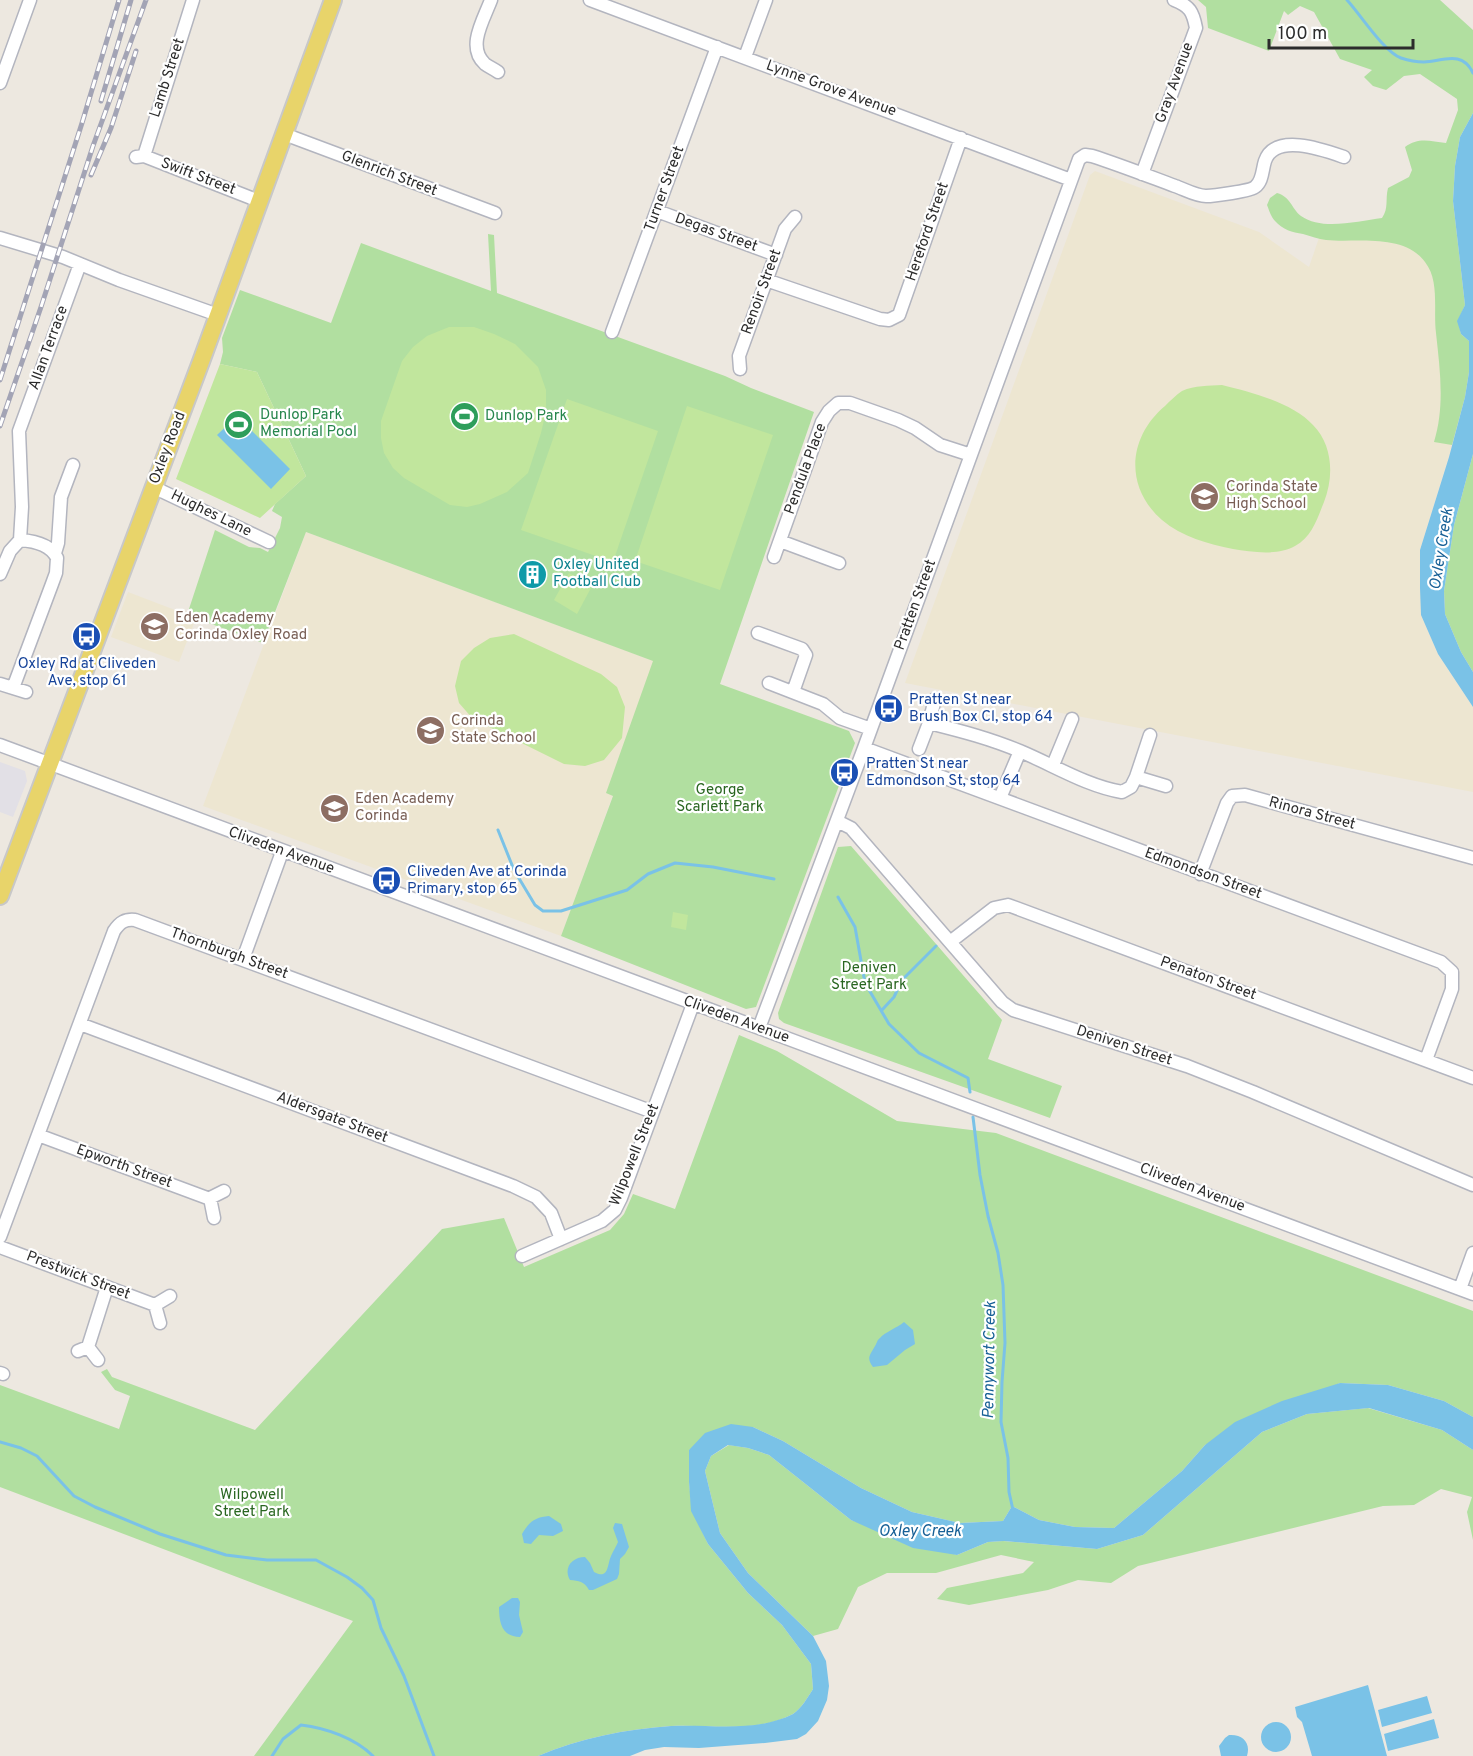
<svg xmlns="http://www.w3.org/2000/svg" width="1473" height="1756" viewBox="0 0 1473 1756" font-family="Overpass,sans-serif">
  <style>
    .industrial { fill: #e2e0e6 }
    .education { fill: #ede6d1 }
    .green { fill: #b1dfa0 }
    .pitch { fill: #c1e69d }
    .water { fill: #7ac2e7 }
    .lines { fill: none; stroke-linecap: round; stroke-linejoin: round }
    .stream { stroke: #7ac2e7; stroke-width: 3 }
    .minor-casing { stroke: #b3b5bf; stroke-width: 15 }
    .major-casing { stroke: #c8c8c8; stroke-width: 20 }
    .minor { stroke: #fff; stroke-width: 12 }
    .major { stroke: #e8d46a; stroke-width: 16 }
    .rail-casing { stroke: #a3a4b5; stroke-width: 5 }
    .rail { stroke: #fff; stroke-width: 3; stroke-dasharray: 9; stroke-linecap: butt }
    .labels { text-anchor: middle; dominant-baseline: central; stroke-width: 4.5; stroke-linejoin: round; paint-order: stroke }
    .street-label { font-size: 15px; fill: #2c2c2c; stroke: #fff }
    .leisure-label { font-size: 15px; fill: #27864d; stroke: #fff; text-anchor: start }
    .education-label { font-size: 15px; fill: #785e54; stroke: #fff; text-anchor: start }
    .culture-label { font-size: 15px; fill: #0d838f; stroke: #fff; text-anchor: start }
    .transit-label { font-size: 15px; fill: #164399; stroke: #fff; text-anchor: start }
    .park-label { font-size: 15px; fill: #296620; stroke: #fff }
    .water-label { font-size: 16px; font-style: italic; fill: #176096; stroke: #fff }
  </style>
  <rect width="100%" height="100%" fill="#ede8e0"/>
  <path class="industrial" d="M0 762 25 771 27 781 13 817 0 812Z"/>
  <path class="education" d="M1095 171 1259 232 1309 267 1321 232 1457 235 1465 397 1449 456 1420 550 1421 615 1438 654 1473 707V792L905 683 1090 175Z
    M306 532 654 661 607 792 613 795 561 936 203 806Z
    M128 592 196 618 179 662 111 637Z"/>
  <path class="green" d="M1198 0H1440L1473 30V113L1460 137 1455 166 1453 201 1465 305 1458 321 1461 334 1469 341V372L1465 397 1452 445 1434 442C1445 406 1440 370 1436 333 1433 310 1440 281 1425 262 1404 233 1355 243 1326 240 1318 239 1311 236 1303 234 1292 232 1283 230 1275 221 1271 217 1269 210 1267 205L1270 198 1277 193C1291 197 1291 208 1301 216 1322 231 1358 221 1382 218 1389 208 1385 200 1388 188L1409 177 1412 170 1405 147C1418 137 1430 141 1446 143L1458 110 1457 99 1420 74 1404 76 1386 90 1373 86 1364 77 1372 70 1340 59 1314 12 1300 6 1288 15 1284 11 1269 51 1208 28 1206 7Z
    M488 234 494 235 497 293 725 376 751 388 814 412 720 684 849 731 855 743 756 1007 746 1009 561 936 613 796 606 793 653 661 306 532 263 643 187 615 215 530 249 547 260 548 268 552 280 528 282 517 272 511 275 504 306 476 257 372 220 364 223 352 222 338 240 290 331 323 361 243 491 291Z
    M1473 454V672L1461 652 1445 614 1444 591 1454 525Z
    M851 846 1002 1020 988 1059 1062 1086 1050 1118 784 1023 779 1019 778 1013 838 847Z
    M739 1035 777 1051 897 1121 996 1133 1473 1311V1417L1444 1401 1388 1385 1340 1383 1205 1445 1182 1471 1114 1528 1075 1527 1039 1520 1012 1506 1003 1521 960 1523 912 1512 861 1488 783 1441 753 1427 689 1450V1482L692 1511 708 1544 748 1593 782 1625 811 1664 813 1689C808 1697 801 1709 793 1714 755 1734 711 1724 671 1726 627 1729 579 1738 538 1756H254L353 1621 0 1487V1385L119 1429 130 1396 115 1390 101 1372 107 1369 112 1377 255 1430 442 1229 504 1218 524 1267 610 1230 624 1214 633 1194 675 1209Z
    M1368 1408 1442 1430 1473 1450V1540L1467 1512 1472 1497 1441 1489 1414 1505 1383 1506 1138 1566 1111 1583 1078 1580 1048 1590 969 1605 937 1599 947 1588 1023 1573 1034 1562 1001 1555 936 1573H887L858 1587 838 1629 813 1636 748 1573 720 1533 705 1471 711 1456 729 1445 748 1448 769 1455 851 1520 957 1555 988 1542 1003 1541 1097 1549 1143 1535 1262 1432 1307 1414Z"/>
  <path class="pitch" d="M449 327H474L494 334 515 344 538 367 546 390V411L541 433 528 473 507 492 480 504 467 507 450 505 404 478 393 468 384 453 381 438V421L402 361 413 347 427 336Z
    M220 364 257 372 306 476 260 518 176 479Z
    M1222 385C1251 392 1293 403 1313 425 1333 445 1334 477 1324 502 1317 519 1312 537 1295 546 1277 556 1252 552 1233 549 1208 544 1182 537 1162 520 1124 487 1128 437 1165 406 1170 401 1176 395 1182 391 1195 385 1209 386 1222 385Z
    M567 399 658 431 613 562 521 530Z
    M687 406 773 435 720 590 635 561Z
    M569 573 592 586 577 614 554 600Z
    M514 634 601 674 617 687 625 707 622 738 604 760 585 766 564 764 473 719 459 703 455 686 461 661 474 648 490 638Z
    M673 912 688 915 686 930 671 927Z"/>
  <path class="water" d="M1473 113V454L1454 525 1444 591 1445 614 1461 652 1473 672V707L1438 654 1421 615 1420 588V550L1449 457 1465 397 1469 372V341L1461 334 1457 321 1465 305 1453 201 1455 166 1460 137Z
    M237 416 290 469 271 489 217 435Z
    M904 1322 913 1330 915 1344 905 1350 887 1365 873 1367C866 1358 870 1355 875 1346 877 1343 877 1340 880 1338 885 1332 897 1328 904 1322Z
    M1340 1383 1388 1385 1444 1401 1473 1417V1450L1442 1430 1369 1408 1307 1414 1262 1432 1143 1535 1097 1549 1004 1541 988 1542 957 1555 913 1548 851 1520 769 1455 748 1448 728 1445 711 1456 705 1471 720 1533 748 1573 813 1636 826 1661 829 1686 827 1700 818 1721 806 1734 797 1739 765 1743 699 1748 664 1747 645 1750 630 1756H538C579 1738 627 1729 671 1726 711 1724 755 1733 793 1714 801 1709 808 1697 813 1689L811 1664 782 1625 748 1593 708 1544 691 1511 689 1482V1450L705 1433 731 1424 753 1427 783 1441 861 1488 912 1512 960 1523 1003 1521 1012 1506 1039 1520 1075 1527 1114 1528 1182 1471 1205 1445 1235 1422 1282 1401Z
    M549 1516 561 1524 563 1531 553 1536 539 1535 531 1544 524 1543 522 1534C529 1522 535 1517 549 1516Z
    M615 1523 622 1524 629 1547 625 1554 620 1559 619 1574 617 1579 593 1590H589C584 1581 579 1581 570 1580 563 1568 572 1557 585 1557L590 1563 594 1572C609 1580 607 1565 611 1556 613 1551 616 1547 618 1542L613 1528Z
    M512 1598H518L520 1602 519 1615 523 1632 520 1637C502 1637 499 1623 499 1607Z
    M1368 1685 1387 1756H1312L1302 1722 1297 1717 1295 1707Z
    M1427 1696 1432 1713 1382 1727 1378 1710Z
    M1434 1719 1439 1738 1388 1751 1384 1734Z
    M1261 1737a15 15 0 1 1 30 0a15 15 0 1 1-30 0Z
    M1229 1735C1243 1734 1251 1743 1247 1756H1221L1219 1746 1225 1738Z"/>
  <g class="lines">
    <path class="stream" d="M1347 0C1360 14 1384 52 1401 58 1407 60 1417 62 1424 62 1443 61 1462 50 1473 73
      M498 830 514 870 535 905 543 911H561L627 890 648 874 675 863 713 867 774 879
      M838 897 855 927 865 983 889 1024 919 1053 968 1078 970 1092
      M882 1010 894 997 902 980 936 946
      M973 1117 980 1175 988 1216 998 1253 1003 1285 1005 1343 1002 1382 1001 1422 1008 1458 1009 1492 1013 1510
      M0 1442 21 1448 37 1456 74 1496 95 1507 160 1534 226 1555 267 1560H316L347 1577 362 1588 373 1600 381 1628 404 1676 434 1756
      M272 1756 283 1739 301 1725C326 1728 355 1738 373 1756"/>
    <defs>
      <path id="minor" d="M491 0C484 19 466 47 485 64 489 67 494 69 498 72
        M590 0 1071 180
        M745 57 766 0
        M0 83 30 0
        M284 134 495 213
        M144 156 193 0
        M136 157 144 156 259 201
        M1142 174 1196 28C1193 12 1190 6 1174 0
        M657 211 776 255
        M0 238 63 257 119 280 218 315
        M766 280 880 319 889 320 899 315 961 138
        M612 332 717 47
        M740 369 739 356 785 229 795 217
        M153 487 269 542
        M780 541 839 563
        M55 553 58 543 61 497 73 465
        M774 557 822 422 829 411 838 403H850L898 420 915 428 940 445 971 455
        M0 574 10 551 20 540 22 507 19 431 80 264
        M758 633 802 649 806 655 793 692
        M769 683 823 704 840 718 871 729
        M0 684 26 692
        M13 688 52 584 56 573 57 558C51 545 34 541 20 540
        M929 723C961 731 992 739 1022 752 1055 766 1087 786 1122 792L1131 787 1136 777 1150 735
        M0 745 1473 1294
        M864 748 1441 962 1452 972V989L1426 1060
        M919 749 929 723 935 699
        M1053 765 1072 719
        M1136 777 1166 786
        M1000 798 1020 751
        M837 821 851 828 1002 1002 1013 1010 1187 1066 1253 1092 1473 1185
        M1200 874 1227 803 1232 796 1245 795 1473 858
        M950 942 994 908 1008 905 1473 1078
        M243 959 282 852
        M80 1024 513 1186 536 1197 551 1213 561 1239
        M759 1028 864 748 1079 159 1085 155 1092 156C1120 165 1148 176 1175 186 1184 189 1196 196 1206 196 1213 196 1251 191 1255 187 1263 181 1262 170 1265 161 1275 132 1324 150 1344 157
        M38 1135 210 1199
        M214 1218 210 1198 224 1191
        M0 1237 114 931C120 922 125 919 135 920L653 1112
        M0 1247 155 1305
        M522 1256 602 1221 615 1210 621 1198 693 1004
        M1460 1289 1473 1253
        M160 1323 155 1305 170 1296
        M88 1347 107 1287
        M78 1351 88 1347 98 1360
        M0 1373 3 1374"/>
      <path id="major" d="M0 896 202 359 333 0"/>
    </defs>
    <use href="#minor" class="minor-casing"/>
    <use href="#major" class="major-casing"/>
    <use href="#minor" class="minor"/>
    <use href="#major" class="major"/>
    <defs>
      <path id="rail" d="M101 101 131 0
        M91 175 111 128 136 51
        M0 380 82 123 119 0
        M0 426 41 307 93 146 146 0"/>
    </defs>
    <use href="#rail" class="rail-casing"/>
    <use href="#rail" class="rail"/>
  </g>
  <defs>
    <symbol id="stadium-disc" viewBox="-11 -11 22 22"><circle r="9.5" fill="#2e9e5b" stroke="#fff"/><path d="M0-5a6.5 5 0 1 0 0 10a6.5 5 0 1 0 0-10ZM-3.5-1.8h7v3.6h-7Z" fill="#fff"/></symbol>
    <symbol id="school-disc" viewBox="-11 -11 22 22"><circle r="9.5" fill="#8d6e63" stroke="#fff"/><path d="M0-5L7-2L0 1L-7-2ZM-4 1L0 2.5L4 1V4Q0 6-4 4Z" fill="#fff"/></symbol>
    <symbol id="building-disc" viewBox="-11 -11 22 22"><circle r="9.5" fill="#0f9aa8" stroke="#fff"/><path d="M-4-6H4V6H1V3H-1V6H-4ZM-2.5-4.3h1.7v1.8h-1.7ZM.8-4.3h1.7v1.8H.8ZM-2.5-1h1.7V.8h-1.7ZM.8-1h1.7V.8H.8Z" fill="#fff"/></symbol>
    <symbol id="bus-disc" viewBox="-11 -11 22 22"><circle r="9.5" fill="#1a4fb4" stroke="#fff"/><path d="M-5-6H5V4H4V6H2V4H-2V6H-4V4H-5ZM-3.5-4V0h7V-4ZM-3.5 1.2v1.5H-2V1.2ZM2 1.2v1.5H3.5V1.2Z" fill="#fff"/></symbol>
  </defs>
  <g fill-rule="evenodd">
    <use href="#stadium-disc" x="448" y="400" width="33" height="33"/>
    <use href="#stadium-disc" x="222" y="408" width="33" height="33"/>
    <use href="#school-disc" x="1188" y="480" width="33" height="33"/>
    <use href="#building-disc" x="516" y="558" width="33" height="33"/>
    <use href="#school-disc" x="138" y="610" width="33" height="33"/>
    <use href="#bus-disc" x="70" y="620" width="33" height="33"/>
    <use href="#bus-disc" x="872" y="692" width="33" height="33"/>
    <use href="#school-disc" x="414" y="714" width="33" height="33"/>
    <use href="#bus-disc" x="828" y="756" width="33" height="33"/>
    <use href="#school-disc" x="318" y="792" width="33" height="33"/>
    <use href="#bus-disc" x="370" y="864" width="33" height="33"/>
  </g>
  <g class="labels">
    <g class="street-label">
      <text transform="translate(168 78) rotate(-72)">Lamb Street</text>
      <text transform="translate(1175 83) rotate(-70)">Gray Avenue</text>
      <text transform="translate(831 89) rotate(20)">Lynne Grove Avenue</text>
      <text transform="translate(389 174) rotate(21)">Glenrich Street</text>
      <text transform="translate(198 177) rotate(21)">Swift Street</text>
      <text transform="translate(665 189) rotate(-70)">Turner Street</text>
      <text transform="translate(928 232) rotate(-71)">Hereford Street</text>
      <text transform="translate(716 233) rotate(20)">Degas Street</text>
      <text transform="translate(762 292) rotate(-70)">Renoir Street</text>
      <text transform="translate(49 348) rotate(-70)">Allan Terrace</text>
      <text transform="translate(168 448) rotate(-69)">Oxley Road</text>
      <text transform="translate(806 469) rotate(-70)">Pendula Place</text>
      <text transform="translate(211 514) rotate(26)">Hughes Lane</text>
      <text transform="translate(916 605) rotate(-70)">Pratten Street</text>
      <text transform="translate(1312 814) rotate(15)">Rinora Street</text>
      <text transform="translate(281 851) rotate(20)">Cliveden Avenue</text>
      <text transform="translate(1203 874) rotate(20)">Edmondson Street</text>
      <text transform="translate(229 954) rotate(20)">Thornburgh Street</text>
      <text transform="translate(1208 979) rotate(20)">Penaton Street</text>
      <text transform="translate(736 1020) rotate(20)">Cliveden Avenue</text>
      <text transform="translate(1124 1046) rotate(18)">Deniven Street</text>
      <text transform="translate(332 1118) rotate(21)">Aldersgate Street</text>
      <text transform="translate(635 1155) rotate(-68)">Wilpowell Street</text>
      <text transform="translate(124 1167) rotate(20)">Epworth Street</text>
      <text transform="translate(1192 1188) rotate(21)">Cliveden Avenue</text>
      <text transform="translate(78 1276) rotate(21)">Prestwick Street</text>
    </g>
    <g class="leisure-label">
      <text x="260" y="415">Dunlop Park<tspan x="260" dy="17">Memorial Pool</tspan></text>
      <text x="485" y="416">Dunlop Park</text>
    </g>
    <g class="education-label">
      <text x="1226" y="487">Corinda State<tspan x="1226" dy="17">High School</tspan></text>
      <text x="175" y="618">Eden Academy<tspan x="175" dy="17">Corinda Oxley Road</tspan></text>
      <text x="451" y="721">Corinda<tspan x="451" dy="17">State School</tspan></text>
      <text x="355" y="799">Eden Academy<tspan x="355" dy="17">Corinda</tspan></text>
    </g>
    <g class="culture-label">
      <text x="553" y="565">Oxley United<tspan x="553" dy="17">Football Club</tspan></text>
    </g>
    <g class="transit-label">
      <text x="87" y="664" text-anchor="middle">Oxley Rd at Cliveden<tspan x="87" dy="17">Ave, stop 61</tspan></text>
      <text x="909" y="700">Pratten St near<tspan x="909" dy="17">Brush Box Cl, stop 64</tspan></text>
      <text x="866" y="764">Pratten St near<tspan x="866" dy="17">Edmondson St, stop 64</tspan></text>
      <text x="407" y="872">Cliveden Ave at Corinda<tspan x="407" dy="17">Primary, stop 65</tspan></text>
    </g>
    <g class="park-label">
      <text x="720" y="790">George<tspan x="720" dy="17">Scarlett Park</tspan></text>
      <text x="869" y="968">Deniven<tspan x="869" dy="17">Street Park</tspan></text>
      <text x="252" y="1495">Wilpowell<tspan x="252" dy="17">Street Park</tspan></text>
    </g>
    <g class="water-label">
      <text transform="translate(1442 549) rotate(-81)">Oxley Creek</text>
      <text transform="translate(990 1360) rotate(-89)">Pennywort Creek</text>
      <text x="920" y="1532">Oxley Creek</text>
    </g>
  </g>
  <path d="M1269 39v9h144v-9" fill="none" stroke="#2c2c2c" stroke-width="3"/>
  <text x="1278" y="39" font-size="18" fill="#2c2c2c" stroke="#ffffff" stroke-width="4.5" paint-order="stroke">100 m</text>
</svg>
